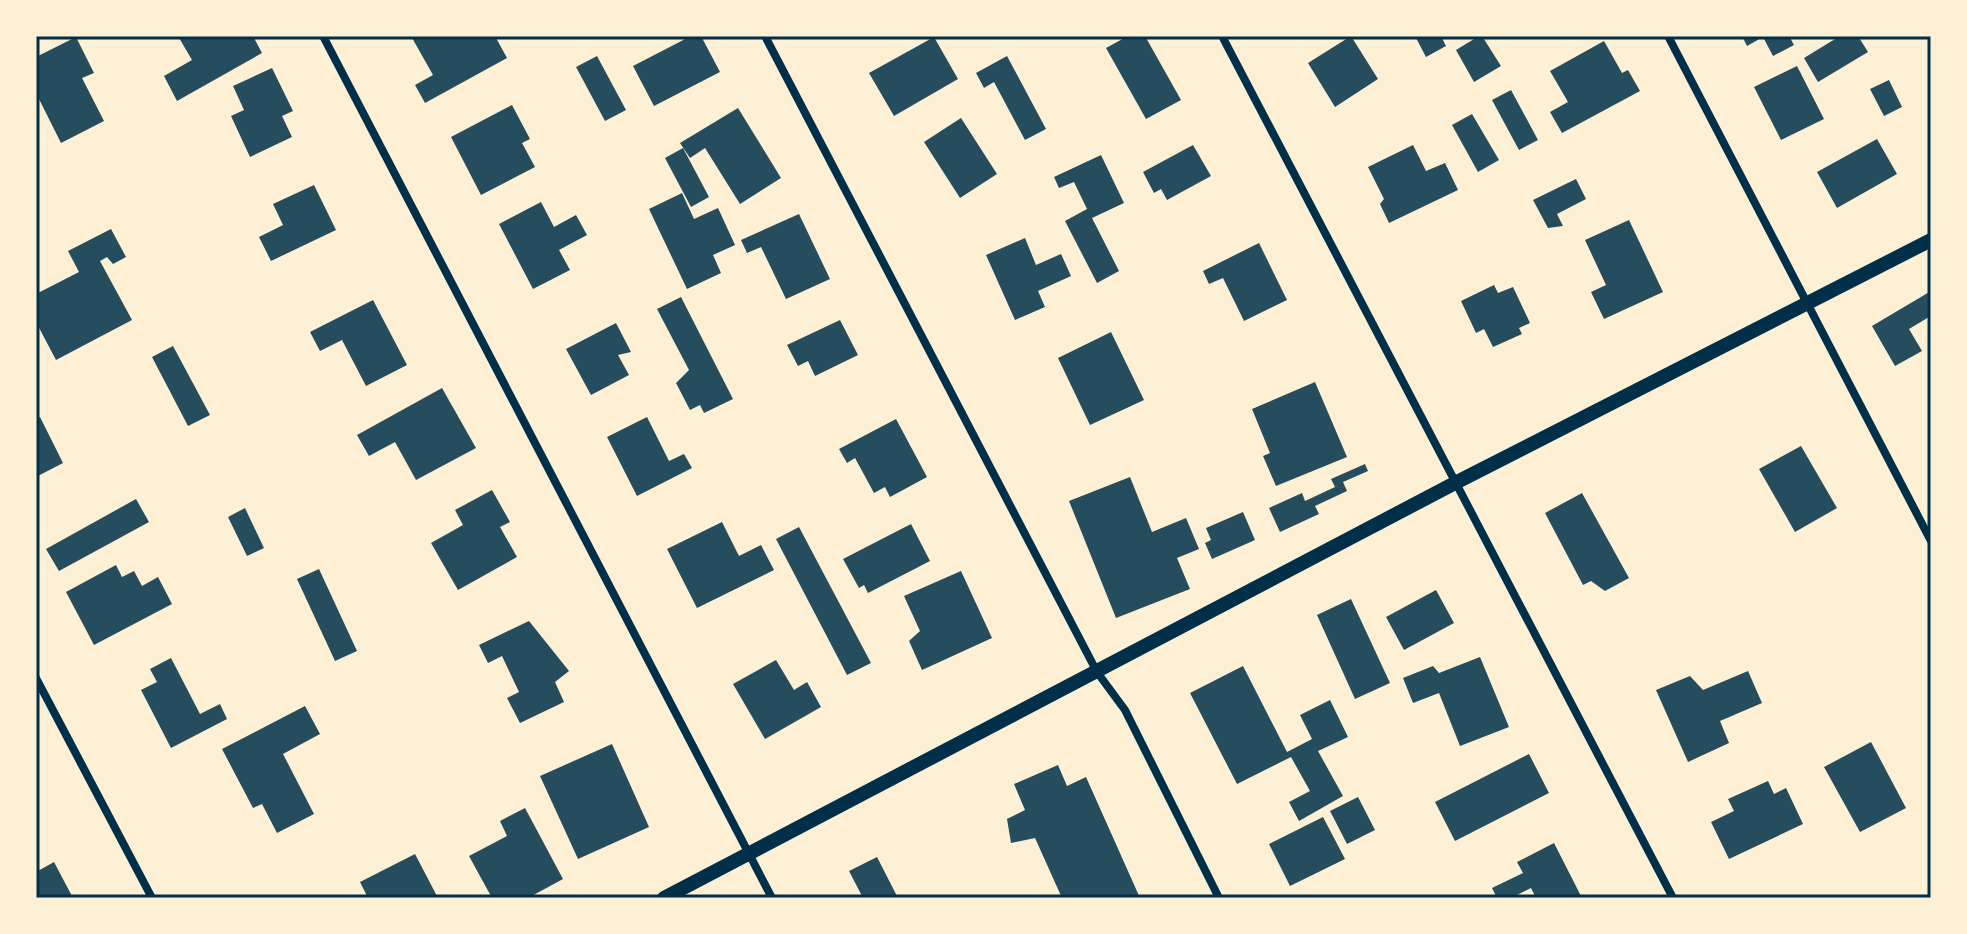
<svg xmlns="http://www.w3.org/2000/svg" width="1967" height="934" viewBox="0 0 1967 934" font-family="Poppins,sans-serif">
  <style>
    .building { fill: #264d5e }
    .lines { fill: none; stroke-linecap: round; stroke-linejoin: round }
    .minor { stroke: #003049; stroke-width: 8 }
    .tertiary { stroke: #003049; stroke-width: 14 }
    .neatline { fill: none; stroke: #003049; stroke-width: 3 }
  </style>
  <rect width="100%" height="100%" fill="#fdf0d5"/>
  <path class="building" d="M178 36H253L262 53 177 101 164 76 192 60Z
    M411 36H495L507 58 425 103 415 85 433 75Z
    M691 36H701L720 72 654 106 633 66Z
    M1128 36H1145L1181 100 1146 119 1106 48Z
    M1351 36 1378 79 1335 107 1308 63Z
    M1415 36H1441L1446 46 1426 57Z
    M1479 36H1482L1501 66 1474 82 1456 50Z
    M1742 36H1789L1794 45 1773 56 1763 37 1747 46Z
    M1840 36H1858L1868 52 1818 82 1804 58Z
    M76 37 94 73 82 78 104 121 61 143 36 93V57Z
    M934 37 958 79 894 116 869 73Z
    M1604 41 1622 73 1628 70 1640 91 1562 133 1550 112 1568 102 1550 71Z
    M597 56 626 110 605 121 576 67Z
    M1007 56 1046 129 1025 140 994 82 984 88 976 73Z
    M1797 66 1824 119 1781 140 1754 87Z
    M272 68 293 111 282 116 292 137 250 157 231 116 244 110 233 86Z
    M1889 80 1902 107 1884 116 1870 89Z
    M1511 90 1538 140 1519 150 1492 100Z
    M512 105 530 139 522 143 535 167 481 195 451 137Z
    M738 108 781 178 740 204 705 148 690 158 680 143Z
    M1472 114 1499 160 1478 172 1452 125Z
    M961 118 997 174 960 198 924 142Z
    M1877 139 1897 174 1837 208 1817 172Z
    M1193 145 1211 176 1167 200 1161 189 1154 193 1143 172Z
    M1413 145 1426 171 1445 163 1458 190 1389 223 1380 204 1384 199 1368 167Z
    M683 148 709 197 691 207 665 158Z
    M1101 155 1124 203 1092 218 1119 271 1097 283 1065 221 1087 209 1074 182 1059 188 1054 177Z
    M1576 179 1586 199 1557 214 1563 226 1548 228 1533 200Z
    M314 185 336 230 271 261 259 237 283 225 273 204Z
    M682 193 694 219 718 208 735 245 713 255 721 273 687 289 649 209Z
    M541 202 554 227 576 215 587 235 559 250 570 270 533 289 499 224Z
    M799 214 830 279 786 299 761 247 747 253 741 240Z
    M1629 220 1663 292 1604 319 1591 292 1606 285 1585 240Z
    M111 229 126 257 113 264 107 257 100 261 132 320 56 360 36 322V294L79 272 68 251Z
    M1025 238 1036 265 1061 254 1071 276 1038 291 1045 307 1015 320 986 255Z
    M1259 243 1287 300 1244 321 1223 278 1209 284 1203 271Z
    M1494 285 1498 293 1513 287 1530 323 1519 328 1522 334 1493 347 1484 329 1476 333 1461 301Z
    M1931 291V321L1929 317 1909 329 1922 351 1895 366 1872 326Z
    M681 297 733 399 704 413 700 405 690 410 676 383 689 370 657 309Z
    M373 300 407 365 366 386 342 340 320 351 310 332Z
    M840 320 858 355 815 376 808 361 798 366 787 345Z
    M616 323 631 352 618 355 629 375 591 395 566 349Z
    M1111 332 1144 400 1090 425 1058 358Z
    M173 346 210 415 188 426 152 357Z
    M1315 382 1347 457 1276 486 1263 456 1270 453 1252 409Z
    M442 388 476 448 416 480 395 442 369 456 357 435Z
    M40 417 63 463 36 477V419Z
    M647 417 669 461 684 454 692 468 637 496 607 437Z
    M896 419 927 477 890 497 885 487 874 493 855 458 847 463 839 449Z
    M1801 446 1837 508 1795 532 1759 469Z
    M1365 464 1368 471 1343 482 1347 491 1315 506 1319 514 1280 532 1269 508 1302 493 1305 501 1335 487 1331 479Z
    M1130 477 1152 532 1186 518 1199 549 1177 558 1190 589 1116 618 1069 501Z
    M492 490 510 522 500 527 517 557 458 590 431 543 463 525 455 510Z
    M1582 493 1629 578 1605 591 1591 581 1583 585 1545 513Z
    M136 499 149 522 59 571 46 549Z
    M245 508 264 548 247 556 228 517Z
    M1243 512 1255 540 1212 559 1205 543 1211 540 1206 528Z
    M722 522 739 556 761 545 774 570 697 608 667 549Z
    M911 524 930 561 868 593 864 585 859 588 843 559Z
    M799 527 871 663 847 675 776 539Z
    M116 565 122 577 134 571 142 586 158 577 172 604 94 645 66 592Z
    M319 569 357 651 335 661 297 579Z
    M961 571 992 638 922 670 909 641 920 631 904 596Z
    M1436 590 1454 623 1404 650 1386 617Z
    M1351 599 1390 683 1355 699 1317 615Z
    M529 621 569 671 555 682 564 702 520 723 507 698 519 692 502 656 488 663 479 645Z
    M1480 657 1509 727 1460 746 1439 693 1413 703 1403 678 1433 666 1439 673Z
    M171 658 200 714 220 704 227 719 171 748 141 690 157 682 150 669Z
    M776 660 794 690 807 682 821 707 765 739 733 684Z
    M1243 666 1287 752 1312 739 1300 715 1330 700 1348 737 1318 751 1343 796 1299 821 1289 802 1310 791 1291 757 1237 784 1190 693Z
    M1748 671 1762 703 1720 721 1729 743 1688 762 1656 690 1690 676 1703 690Z
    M305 706 320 734 283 754 314 814 277 833 262 804 253 808 222 749Z
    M1871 742 1906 808 1860 832 1824 767Z
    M612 744 649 827 578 859 540 776Z
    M1529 754 1549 793 1455 841 1435 802Z
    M1058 765 1067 786 1086 777 1140 898H1062L1035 838 1011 843 1007 819 1025 810 1014 784Z
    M1768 781 1774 794 1786 788 1803 824 1729 859 1711 822 1734 811 1728 799Z
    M1358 797 1375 830 1347 844 1330 811Z
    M525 808 563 879 528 898H492L469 856 507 836 500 821Z
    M1323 817 1345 859 1290 886 1269 844Z
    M1554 843 1582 898H1536L1531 888 1511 898H1497L1492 888 1523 873 1517 862Z
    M415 854 438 898H368L360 882Z
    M877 857 898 898H863L849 871Z
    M54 862 73 898H36V872Z"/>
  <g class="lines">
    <path class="minor" d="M323 36 772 898
      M765 36 1097 672 1125 710 1219 898
      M1222 36 1673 898
      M1668 36 1931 541
      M36 678 152 898"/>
    <path class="tertiary" d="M664 898 1457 482 1931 240"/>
  </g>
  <rect width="1967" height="934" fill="none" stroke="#fdf0d5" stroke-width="76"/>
  <rect x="38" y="38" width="1891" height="858" class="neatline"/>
</svg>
